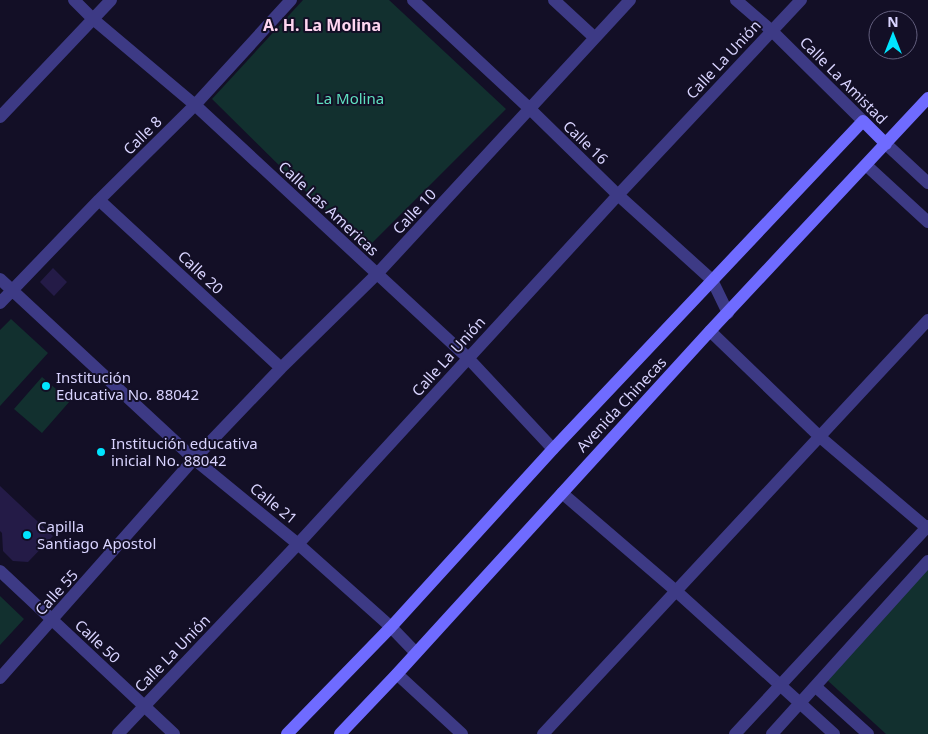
<svg xmlns="http://www.w3.org/2000/svg" width="928" height="734" viewBox="0 0 928 734" font-family="'Noto Sans',sans-serif">
  <style>
    .green { fill: #12302f }
    .building { fill: #241b47 }
    .lines { fill: none; stroke-linecap: round; stroke-linejoin: round }
    .minor { stroke: #3d3a85; stroke-width: 12 }
    .tertiary { stroke: #3d3a85; stroke-width: 12 }
    .secondary { stroke: #6f6bff; stroke-width: 12 }
    .poi-dot { fill: #00e5ff; stroke: #130f26; stroke-width: 2 }
    .labels { text-anchor: middle; dominant-baseline: central; stroke-width: 4; stroke-linejoin: round; paint-order: stroke }
    .street-label { font-size: 15px; fill: #d9d4ff; stroke: #130f26 }
    .park-label { font-size: 15px; fill: #5fe0c0; stroke: #130f26 }
    .poi-label { font-size: 15px; fill: #d9d4ff; stroke: #130f26; text-anchor: start }
    .neighbourhood-label { font-size: 16px; font-weight: bold; fill: #ffd6f0; stroke: #130f26 }
  </style>
  <rect width="100%" height="100%" fill="#130f26"/>
  <path class="green" d="M303 0H389L506 109 365 250 212 99Z
    M11 319 48 353 0 406V330Z
    M42 377 70 401 42 433 14 409Z
    M928 564V734H886L826 679Z
    M0 596 24 619 0 645Z"/>
  <path class="building" d="M53 268 67 282 54 296 40 282Z
    M0 486 53 536 28 562 13 561 3 551 2 533 0 531Z"/>
  <g class="lines">
    <path class="minor" d="M74 0 93 19 195 105 468 358 553 449
      M413 0 530 109 618 195 712 280 728 313
      M554 0 595 38
      M736 0 772 31 863 121
      M0 117 111 0
      M886 144 928 183
      M866 165 928 222
      M99 200 281 368
      M0 279 194 459 298 544 391 627 416 653
      M0 303 99 200 195 105 291 0
      M710 331 820 437 928 529
      M562 493 676 591 780 685
      M0 571 174 734
      M397 674 462 734
      M0 678 194 459 281 368 377 274 630 0
      M118 734 298 544 618 195 801 0
      M543 734 928 320"/>
    <path class="tertiary" d="M780 685 834 734
      M816 687 868 734
      M735 734 928 526
      M772 734 928 561"/>
    <path class="secondary" d="M287 734 391 627 553 449 863 121 886 144
      M340 734 397 674 710 331 928 98"/>
  </g>
  <g class="poi-dot">
    <circle cx="46" cy="386" r="5"/>
    <circle cx="101" cy="452" r="5"/>
    <circle cx="27" cy="535" r="5"/>
  </g>
  <g class="labels">
    <g class="street-label">
      <text transform="translate(723 59) rotate(-47)">Calle La Unión</text>
      <text transform="translate(844 80) rotate(45)">Calle La Amistad</text>
      <text transform="translate(142 135) rotate(-45)">Calle 8</text>
      <text transform="translate(586 142) rotate(44)">Calle 16</text>
      <text transform="translate(329 208) rotate(43)">Calle Las Americas</text>
      <text transform="translate(414 211) rotate(-47)">Calle 10</text>
      <text transform="translate(201 272) rotate(43)">Calle 20</text>
      <text transform="translate(448 356) rotate(-48)">Calle La Unión</text>
      <text transform="translate(621 404) rotate(-47)">Avenida Chinecas</text>
      <text transform="translate(274 503) rotate(39)">Calle 21</text>
      <text transform="translate(56 592) rotate(-48)">Calle 55</text>
      <text transform="translate(98 641) rotate(43)">Calle 50</text>
      <text transform="translate(172 653) rotate(-46)">Calle La Unión</text>
    </g>
    <g class="park-label">
      <text x="350" y="98">La Molina</text>
    </g>
    <g class="poi-label">
      <text x="56" y="377">Institución<tspan x="56" dy="17">Educativa No. 88042</tspan></text>
      <text x="111" y="443">Institución educativa<tspan x="111" dy="17">inicial No. 88042</tspan></text>
      <text x="37" y="526">Capilla<tspan x="37" dy="17">Santiago Apostol</tspan></text>
    </g>
    <g class="neighbourhood-label">
      <text x="322" y="25">A. H. La Molina</text>
    </g>
  </g>
  <g transform="translate(893 35)"><circle r="24" fill="#130f26" stroke="#625e7d"/>
  <path d="M0-4L9 19L0 12L-9 19Z" fill="#00e5ff"/>
  <text y="-8" font-size="14" font-weight="bold" text-anchor="middle" fill="#d9d4ff">N</text>
  </g>
</svg>
